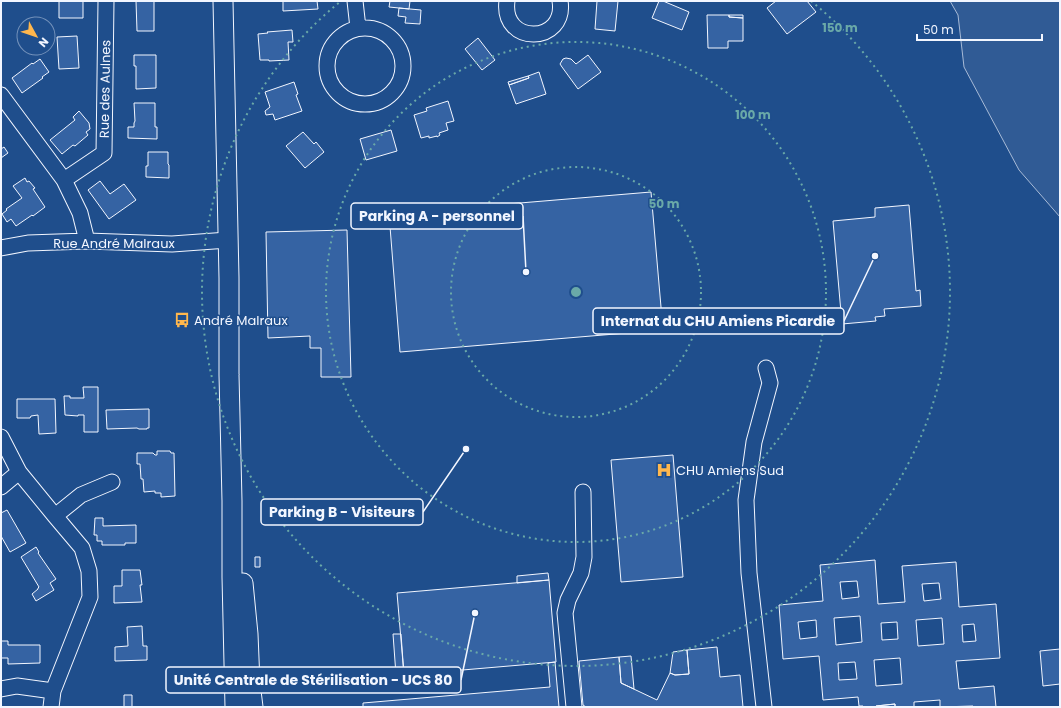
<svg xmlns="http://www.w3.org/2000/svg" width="1061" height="708" viewBox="0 0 1061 708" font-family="Poppins,sans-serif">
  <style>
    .green { fill: #305b95; stroke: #a8bbd7 }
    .building { fill: #3563a3; stroke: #f2f6ff; fill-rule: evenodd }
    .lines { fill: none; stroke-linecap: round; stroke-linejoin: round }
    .minor-casing { stroke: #f2f6ff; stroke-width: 17 }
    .tertiary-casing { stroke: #f2f6ff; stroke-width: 21 }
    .minor { stroke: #1f4e8c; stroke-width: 15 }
    .tertiary { stroke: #1f4e8c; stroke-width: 19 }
    .ring { fill: none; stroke: #6aa9a8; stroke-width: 2; stroke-dasharray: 2 4 }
    .labels { text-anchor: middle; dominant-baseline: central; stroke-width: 3; stroke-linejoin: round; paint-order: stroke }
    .street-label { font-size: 13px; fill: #f2f6ff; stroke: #1f4e8c }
    .poi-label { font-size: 13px; fill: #f2f6ff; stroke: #1f4e8c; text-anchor: start }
    .centre { fill: #6aa9a8; stroke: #1f4e8c; stroke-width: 2 }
    .ring-label { font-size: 12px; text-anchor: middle; font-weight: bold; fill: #6aa9a8; stroke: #1f4e8c; stroke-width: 3; stroke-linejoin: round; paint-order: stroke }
    .leader { fill: none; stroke: #f2f6ff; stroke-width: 1.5 }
    .callout-dot { fill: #f2f6ff; stroke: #1f4e8c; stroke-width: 1.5 }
    .callout { fill: #1f4e8c; stroke: #f2f6ff; stroke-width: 1.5 }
    .callout-label { font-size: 14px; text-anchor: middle; font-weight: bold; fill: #f2f6ff }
  </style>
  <rect width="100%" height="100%" fill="#1f4e8c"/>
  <path class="green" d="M950 1H1060V217L1019 170 964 67 958 15Z"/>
  <path class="building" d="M59 1H83V18H59Z
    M136 1H154V31H137Z
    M283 1H317L318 9 283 11Z
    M390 1H410L409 9 389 7Z
    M597 1H618L615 31 595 29Z
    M659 1H663L689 12 682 30 652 18Z
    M776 1H807L816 12 787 34 767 8Z
    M399 8 421 10 420 24 405 23 406 17 398 16Z
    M707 15H729V17L743 18V41H728V48H708Z
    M729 15H743V18L729 17Z
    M292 30 293 42H288L289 60 269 61V60H260L258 34 268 33 267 32Z
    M77 36 79 68 59 69 57 37Z
    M478 38 495 60 482 70 465 49Z
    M134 55H156V88L136 89V66H134Z
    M588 55 601 72 578 89 562 67 560 64 563 59 566 58 571 59 576 64Z
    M40 59 49 72 42 77 43 78 22 93 12 78 32 63 33 64Z
    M539 72 546 94 516 104 509 85 529 78 528 76Z
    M528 76 529 78 509 85 508 82Z
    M294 82 298 94 296 95 302 111 275 120 273 114 266 115 265 111 270 107 265 92Z
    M448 101 454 121 446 123 448 130 439 133 440 135 437 137V136L429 138V136L421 138 414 115 427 111 426 108Z
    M134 103H155V127H157V139L128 138V127H134V123L135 121Z
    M79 111 89 123 90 129 86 132 88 135 75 146 73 145 62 154 50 140 75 120 73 117Z
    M391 130 397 151 366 160 360 139Z
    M303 132 314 144 316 142 324 152 305 168 286 146Z
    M4 147 8 153 1 158V149Z
    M148 152H168V164L169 165V178L146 177V166H148Z
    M25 178 27 182 29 181 35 188 33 189 45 207 33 216 32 215 16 226 11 219 7 222 2 214 7 210 6 209 22 198 13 186Z
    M100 181 110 194 124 184 136 200 109 219 88 190Z
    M651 192 663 330 400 352 389 214Z
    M909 205 916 291 920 290 921 306 884 309 885 316 875 317 876 321 842 324 833 221 875 217V208Z
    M347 230 351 377H321V348H310V336L268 338 266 232Z
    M83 387H98V432H84V415H78V416L65 415 64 396H70V398H84Z
    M17 399H55L56 433 39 434 38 415 31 416 30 418H17Z
    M149 409V428H147V429H139L137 428 107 429 106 410Z
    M157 451H170L171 453H174L175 496 161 497V493H155V491L144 492 143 479H141L140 464H137V453H153L155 455H157Z
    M673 455 683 577 621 582 611 460Z
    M7 510 26 543 10 552 1 536V513Z
    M95 518H103V526L136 525V543H125V545H102V541H97V535H94Z
    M36 547 39 552 38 553 56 579 50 583 54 590 36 601 32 594 38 589V588L39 587 21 557Z
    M255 557H260V567H255Z
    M875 560 878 604 905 602 902 566 956 562 959 607 996 604 1000 658 956 661 959 689 994 686 996 707H973V706L940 707V700L914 702V707H895V704L876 706V707H863V706H859L858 697 823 700 819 656 783 659 779 605 823 601 820 565ZM857 581 859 597 842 599 840 582ZM939 583 941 599 924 601 922 584ZM860 616 862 642 836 645 834 618ZM942 618 944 644 918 646 916 620ZM816 620 817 637 800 639 798 622ZM897 622 898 639 882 640 881 623ZM974 624 976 641 963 642 962 625ZM900 658 902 684 876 686 874 660ZM855 662 857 679 839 680 838 663Z
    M122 570H140L142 585H140L142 602 114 603V586H122Z
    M548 573 549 580 517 583V576Z
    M549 580 556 662 404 675 397 593Z
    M142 626 143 646H147V660L115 661V647L128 646 127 627Z
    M393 634H401L404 675H396Z
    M1 641H8V645H40V663L8 664V658H1Z
    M717 647 720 677 740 675 743 707H586L583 705 579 661 619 657 621 683 657 700 670 673 675 675 689 674 687 650Z
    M1060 649V684L1043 686 1040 651Z
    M687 650 689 674 675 675 670 673 673 652Z
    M631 656 634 689 621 683 619 657Z
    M555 662 559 707H363V703L550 687 548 663Z
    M124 695H132V707H124Z
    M895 704V707H876V706Z"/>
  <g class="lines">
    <defs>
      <path id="minor" d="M355 1 358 28
        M507 1C501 46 567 44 560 1
        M327 66a38 38 0 1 1 76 0a38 38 0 1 1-76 0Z
        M1 95 64 180 80 213 87 241
        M64 180 104 153 106 1
        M1 248 28 243 87 241 172 244 228 240
        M1 437 19 472 55 516 82 548 89 571 90 597 53 691 51 707
        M1 487 19 472
        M55 516 81 495 112 482
        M1 689 17 686 53 691
        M574 707 565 613 568 600 581 573 584 557 583 492
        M764 707 749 573 746 500 754 442 770 383 766 368"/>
      <path id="tertiary" d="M223 1 229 278V375L232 501V577L235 707
        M243 583 248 634 250 683 253 707"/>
    </defs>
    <use href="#minor" class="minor-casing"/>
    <use href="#tertiary" class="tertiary-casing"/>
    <use href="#minor" class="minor"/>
    <use href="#tertiary" class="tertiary"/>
  </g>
  <g class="ring">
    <circle cx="576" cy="292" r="125"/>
    <circle cx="576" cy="292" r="250"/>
    <path d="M811 1A374 374 0 1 1 341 1"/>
  </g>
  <defs>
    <symbol id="bus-bare" viewBox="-9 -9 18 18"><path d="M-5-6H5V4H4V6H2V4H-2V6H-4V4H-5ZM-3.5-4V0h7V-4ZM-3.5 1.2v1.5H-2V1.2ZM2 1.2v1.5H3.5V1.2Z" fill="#ffb74d" stroke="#1f4e8c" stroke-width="2.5" paint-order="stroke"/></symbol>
    <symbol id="hospital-bare" viewBox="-9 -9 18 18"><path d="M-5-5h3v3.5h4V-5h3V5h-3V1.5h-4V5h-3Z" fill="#ffb74d" stroke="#1f4e8c" stroke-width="2.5" paint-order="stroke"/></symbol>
  </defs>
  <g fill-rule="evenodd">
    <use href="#bus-bare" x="171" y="309" width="22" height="22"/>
    <use href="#hospital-bare" x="653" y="459" width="22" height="22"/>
  </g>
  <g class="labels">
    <g class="street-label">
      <text transform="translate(105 89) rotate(-89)">Rue des Aulnes</text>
      <text x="114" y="243">Rue André Malraux</text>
    </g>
    <g class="poi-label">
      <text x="194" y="320">André Malraux</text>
      <text x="676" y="470">CHU Amiens Sud</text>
    </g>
  </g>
  <circle cx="576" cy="292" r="6" class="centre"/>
  <g class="ring-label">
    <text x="840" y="32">150 m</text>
    <text x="753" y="119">100 m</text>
    <text x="664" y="208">50 m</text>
  </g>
  <path class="leader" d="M526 272L523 216M875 256L844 321M466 449L423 512M475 613L461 680"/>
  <g class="callout-dot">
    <circle cx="526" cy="272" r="4"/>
    <circle cx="875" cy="256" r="4"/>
    <circle cx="466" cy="449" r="4"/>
    <circle cx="475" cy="613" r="4"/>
  </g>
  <g class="callout">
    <rect x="351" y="203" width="172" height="26" rx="4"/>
    <rect x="593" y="308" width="251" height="26" rx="4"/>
    <rect x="261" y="499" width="162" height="26" rx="4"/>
    <rect x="166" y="667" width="295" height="26" rx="4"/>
  </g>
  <g class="callout-label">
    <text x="437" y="221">Parking A - personnel</text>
    <text x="718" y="326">Internat du CHU Amiens Picardie</text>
    <text x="342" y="517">Parking B - Visiteurs</text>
    <text x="313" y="685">Unité Centrale de Stérilisation - UCS 80</text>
  </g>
  <rect width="1061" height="708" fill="none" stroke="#f2f6ff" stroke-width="4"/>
  <g transform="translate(36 36) rotate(130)"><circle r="19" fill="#1f4e8c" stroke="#7391ba"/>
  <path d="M0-3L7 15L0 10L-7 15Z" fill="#ffb74d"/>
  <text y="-6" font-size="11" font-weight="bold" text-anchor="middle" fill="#f2f6ff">N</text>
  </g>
  <path d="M917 34v6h125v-6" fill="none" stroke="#f2f6ff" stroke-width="2"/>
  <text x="923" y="34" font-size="12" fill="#f2f6ff" stroke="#1f4e8c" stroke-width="3" paint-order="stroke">50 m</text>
</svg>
